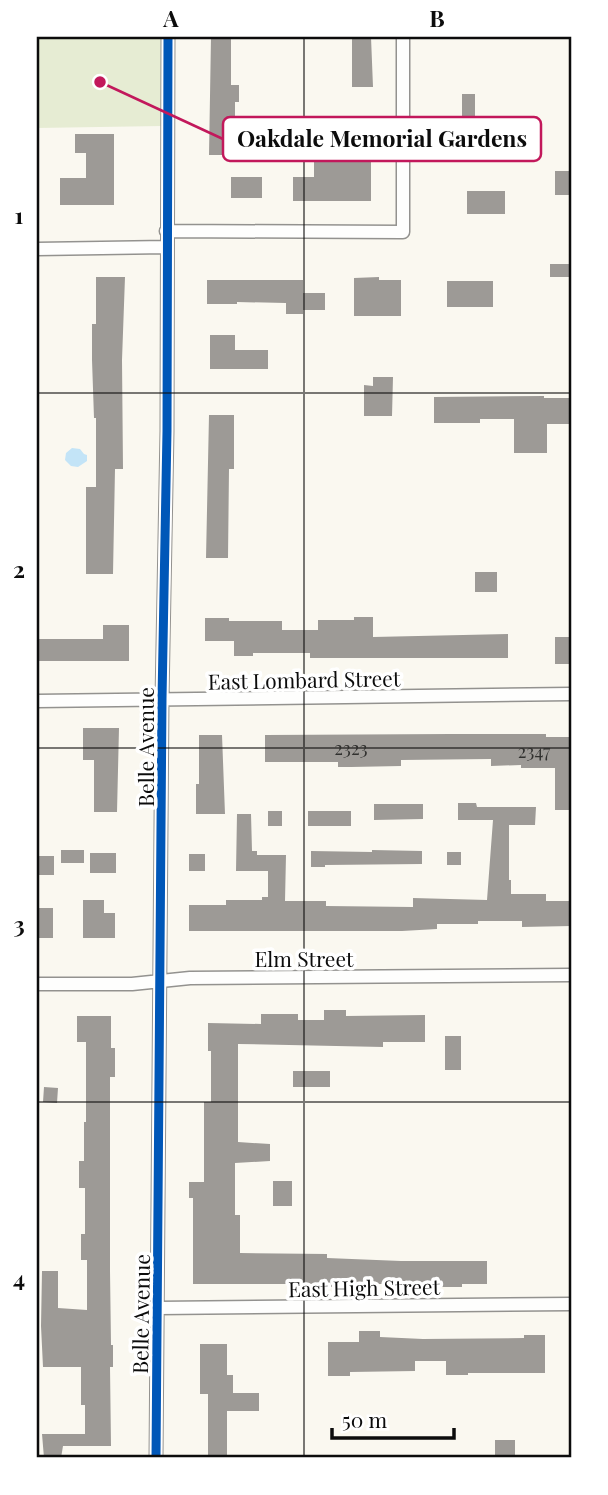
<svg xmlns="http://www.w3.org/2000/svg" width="608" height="1495" viewBox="0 0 608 1495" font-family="'Playfair Display',serif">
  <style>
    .cemetery { fill: #e6ecd3 }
    .water { fill: #c3e4f7 }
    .building { fill: #9d9a96 }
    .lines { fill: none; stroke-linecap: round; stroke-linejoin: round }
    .minor-casing { stroke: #93928f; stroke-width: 15 }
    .minor { stroke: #fefefd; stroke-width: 12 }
    .cycleway-casing { stroke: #fff; stroke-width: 13 }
    .cycleway { stroke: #0057b8; stroke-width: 9 }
    .grid { fill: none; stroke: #0c0c0c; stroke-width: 2; stroke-opacity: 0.55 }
    .labels { text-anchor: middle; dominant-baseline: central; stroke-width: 7; stroke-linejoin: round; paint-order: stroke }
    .number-label { font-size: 18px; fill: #30302e }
    .street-label { font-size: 21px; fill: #0c0c0c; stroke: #fff }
    .leader { fill: none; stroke: #c2185b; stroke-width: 2.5 }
    .callout-dot { fill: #c2185b; stroke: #fff; stroke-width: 2.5 }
    .callout { fill: #fff; stroke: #c2185b; stroke-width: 2.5 }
    .callout-label { font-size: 23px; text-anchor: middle; font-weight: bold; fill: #0c0c0c }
    .neatline { fill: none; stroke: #0c0c0c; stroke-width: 2.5 }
    .grid-label { font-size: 23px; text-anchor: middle; font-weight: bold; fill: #0c0c0c }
  </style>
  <rect width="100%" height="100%" fill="#faf8f0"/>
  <path class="cemetery" d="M37 37H163L162 126 37 128Z"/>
  <path class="water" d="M72 448 80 449 84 454 87 455V461L78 467 71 466 65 460 66 453Z"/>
  <path class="building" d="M211 37H231V85H239V102H235V155H209Z
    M352 37H371L373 87H352Z
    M462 94H475V119H462Z
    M75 134H114V205H60V178H86V153H75Z
    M348 150H371V201H293V177H314V160H348Z
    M555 171H571V195H555Z
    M231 177H262V198H231Z
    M467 191H505V214H467Z
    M550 264H571V277H550Z
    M96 277H125L122 360 123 469H115L113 574H86V487H96V418H94L92 360V324H96Z
    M379 277V280H401V316H354V278Z
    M207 280H303V293H325V310H303V314H286V303L237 302V304H207Z
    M447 281H493V307H447Z
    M210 335H235V350H268V369H210Z
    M373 377H393L392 416H364V385L373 386Z
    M544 396V398H571V424H547V453H514V419H480V423H434V397Z
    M209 415H234V469H229L228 558H206Z
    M475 572H497V592H475Z
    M354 617H373V637L508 634V658H310V653H253V656H234V641H205V618H229V621H282V630H318V620H354Z
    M103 625H129V661H37V639H103Z
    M555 637H571V664H555Z
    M83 728H119L117 812H94V760H83Z
    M451 734H546V737H571V810H555V768H521V765L491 766V759L401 760V766L351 767H338V762H265V735Z
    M199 735H222L225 814H196V784H199Z
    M458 803H476L477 807H536L535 825H509V880H511V894H546V901H571V926L522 927V921H478V924H437V929L402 931H189V905H226V900H262V897H268V871H236L237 814H251L252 851H257V855H286L285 901H326V906L413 907V898L487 900 493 820H458Z
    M374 804H423V819L374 820Z
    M268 811H282V826H268Z
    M308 811H351V826H308Z
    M61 850H84V863H61Z
    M372 850 422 851V864L325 865V867H311V851L372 852Z
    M447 852H461V865H447Z
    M90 853H116V873H90Z
    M189 854H205V871H189Z
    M37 856H54V875H37Z
    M83 900H104V913H115V938H83Z
    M37 908H53V938H37Z
    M324 1010H346V1016L425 1015V1042H383V1047L238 1044V1142L270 1144V1161L235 1163V1215H240V1253L327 1254V1258L401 1261H487V1284H462V1287H411V1284H364V1287H306V1284H193V1198H189V1182H204V1102H211V1051H208V1023L261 1024V1014H298V1020H324Z
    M77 1016H111V1048H115V1077H110V1271L111 1345H113V1367H110L111 1446H63L61 1458H44L42 1434H85V1405H81V1367H43L41 1326 42 1271H58V1308L87 1310V1260H81V1234H85V1188H79V1161H84V1122H86V1042H77Z
    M445 1036H461V1070H445Z
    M293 1071H330V1087H293Z
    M44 1087 58 1088 57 1103 43 1102Z
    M273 1181H292V1206H273Z
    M359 1331H380V1337L423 1339 524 1338V1335H545V1373H468V1375H446V1361H415V1371L350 1372V1376H328V1342H359Z
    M200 1344H227V1375H233V1393H259V1411H227V1458H208V1394H200Z
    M495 1440H515V1458H495Z"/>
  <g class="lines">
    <defs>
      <path id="minor" d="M166 231 403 232V37
        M37 249 166 247
        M37 701 571 694
        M37 984H132L190 978 571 975
        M158 1308 571 1304
        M156 1458 162 699 167 431 168 37"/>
    </defs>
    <use href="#minor" class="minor-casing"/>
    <use href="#minor" class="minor"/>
    <defs>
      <path id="cycleway" d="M156 1458 162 699 167 431 168 37"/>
    </defs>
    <use href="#cycleway" class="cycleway-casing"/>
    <use href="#cycleway" class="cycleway"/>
  </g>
  <path class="grid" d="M304 37V1458M37 393H571M37 748H571M37 1102H571"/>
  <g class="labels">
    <g class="number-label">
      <text x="351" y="748">2323</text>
      <text x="534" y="751">2347</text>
    </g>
    <g class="street-label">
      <text transform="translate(304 679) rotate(-1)">East Lombard Street</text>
      <text transform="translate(145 747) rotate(-90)">Belle Avenue</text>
      <text x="304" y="958">Elm Street</text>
      <text transform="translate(364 1287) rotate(-1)">East High Street</text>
      <text transform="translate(140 1314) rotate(-89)">Belle Avenue</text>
    </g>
  </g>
  <path class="leader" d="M100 82L223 139"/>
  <circle class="callout-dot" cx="100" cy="82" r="7"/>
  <rect class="callout" x="223" y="117" width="318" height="44" rx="7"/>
  <g class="callout-label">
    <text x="382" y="147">Oakdale Memorial Gardens</text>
  </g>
  <rect width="608" height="1495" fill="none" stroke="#ffffff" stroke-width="77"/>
  <path d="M332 1428v10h122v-10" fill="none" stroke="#0c0c0c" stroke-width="3.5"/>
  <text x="342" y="1428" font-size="21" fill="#0c0c0c" stroke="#ffffff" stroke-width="5" paint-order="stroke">50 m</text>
  <rect x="38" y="38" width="532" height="1418" class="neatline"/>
  <g class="grid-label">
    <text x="171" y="27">A</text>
    <text x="437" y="27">B</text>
    <text x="19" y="224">1</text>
    <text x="19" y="578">2</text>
    <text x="19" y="933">3</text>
    <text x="19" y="1287">4</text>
  </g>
</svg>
